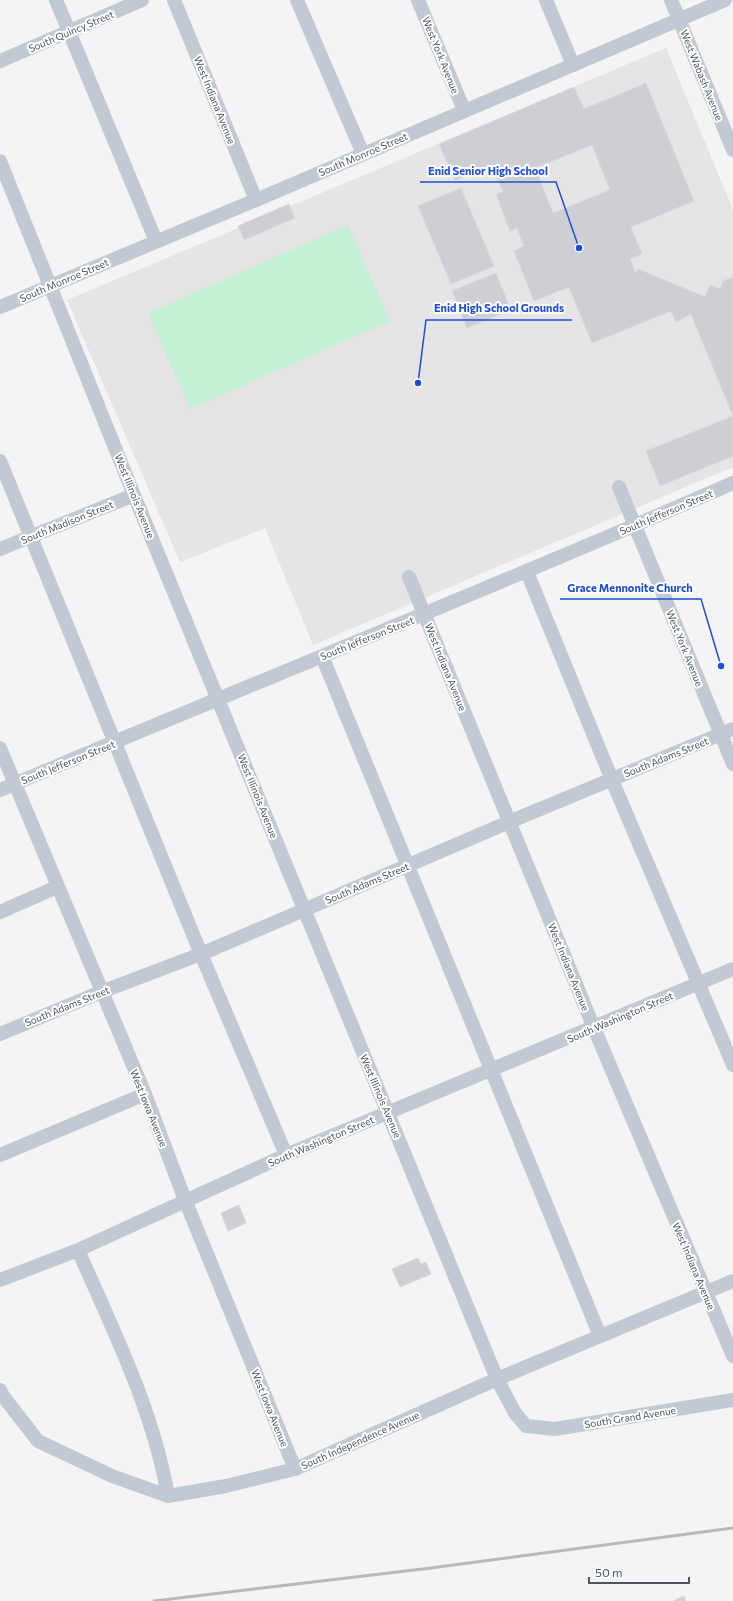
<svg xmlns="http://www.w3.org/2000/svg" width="733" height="1601" viewBox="0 0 733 1601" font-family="Commissioner,sans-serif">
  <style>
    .education { fill: #e6e4e5 }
    .park { fill: #c3f1d5 }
    .building { fill: #cdcfd5; stroke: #d7d9de; fill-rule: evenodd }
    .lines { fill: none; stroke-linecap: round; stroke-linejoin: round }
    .minor { stroke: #c1cad2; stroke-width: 14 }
    .rail { stroke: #b5b8bd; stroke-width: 3 }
    .labels { text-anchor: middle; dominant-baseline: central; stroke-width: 4; stroke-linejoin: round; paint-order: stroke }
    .street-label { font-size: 10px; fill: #4a5661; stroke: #fff }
    .leader { fill: none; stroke: #1d4ed8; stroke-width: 1.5 }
    .callout-dot { fill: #1d4ed8; stroke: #fff; stroke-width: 1.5 }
    .callout-label { font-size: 11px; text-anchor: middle; font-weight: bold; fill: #1d4ed8; stroke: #fff; stroke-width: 4; stroke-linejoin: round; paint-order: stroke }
  </style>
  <rect width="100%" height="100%" fill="#f5f3f3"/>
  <path class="education" d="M666 48 733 210V467L313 645 265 528 180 562 67 300Z"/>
  <path class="park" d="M348 225 390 321 190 409 148 313Z"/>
  <path class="building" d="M646 83 694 201 631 227 642 254 630 259 636 273 638 269 705 297 710 285 720 289 723 281 733 277V416L691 314 676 322 671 311 592 343 569 287 534 301 514 251 524 246 517 228 510 231 496 194 503 192 492 165 455 180 439 144 574 87 584 109ZM592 145 610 190 553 213 535 168Z
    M461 188 494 266 451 284 418 206Z
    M289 204 295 218 244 240 238 226Z
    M496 273 511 310 467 328 452 291Z
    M733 416V456L660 486 646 451Z
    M239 1205 246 1223 228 1231 221 1213Z
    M418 1258 421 1264 426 1262 431 1274 400 1287 392 1269Z
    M684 1596 686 1601H673Z"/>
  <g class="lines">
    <path class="minor" d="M56 0 156 241
      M174 0 256 200
      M297 0 363 154
      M418 0 464 110
      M546 0 573 65
      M671 0 733 150
      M0 61 142 0
      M0 161 134 495 497 1379 515 1413 526 1426 555 1429 733 1400
      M0 307 256 200 725 0
      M0 461 201 954 286 1155
      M619 487 733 764
      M0 549 134 495
      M527 572 612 780 733 1065
      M409 577 594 1028 733 1356
      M322 656 600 1336
      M0 748 145 1094 185 1200 295 1469
      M0 790C244 687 490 589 733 483
      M0 912 57 887
      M0 1034 101 992 201 954 509 822 733 729
      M0 1155 145 1094
      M78 1250C113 1330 153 1409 168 1496
      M0 1280 78 1250 286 1155 733 969
      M0 1390 3 1396 38 1441 112 1476 168 1496 226 1486 295 1469 497 1379 733 1281"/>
    <path class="rail" d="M154 1601 431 1568 733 1528"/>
  </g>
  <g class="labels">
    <g class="street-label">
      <text transform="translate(71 31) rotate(-23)">South Quincy Street</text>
      <text transform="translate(441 55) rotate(68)">West York Avenue</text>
      <text transform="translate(702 75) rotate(68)">West Wabash Avenue</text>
      <text transform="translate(215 100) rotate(68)">West Indiana Avenue</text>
      <text transform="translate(363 154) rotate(-23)">South Monroe Street</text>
      <text transform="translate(64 280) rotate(-23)">South Monroe Street</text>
      <text transform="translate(135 496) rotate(68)">West Illinois Avenue</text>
      <text transform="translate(666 512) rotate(-23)">South Jefferson Street</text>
      <text transform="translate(67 522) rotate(-22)">South Madison Street</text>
      <text transform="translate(367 638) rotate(-22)">South Jefferson Street</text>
      <text transform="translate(685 648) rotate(68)">West York Avenue</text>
      <text transform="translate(446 667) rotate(68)">West Indiana Avenue</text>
      <text transform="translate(666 757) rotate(-22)">South Adams Street</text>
      <text transform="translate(68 762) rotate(-22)">South Jefferson Street</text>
      <text transform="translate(258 796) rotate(68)">West Illinois Avenue</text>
      <text transform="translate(367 883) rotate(-23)">South Adams Street</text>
      <text transform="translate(569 967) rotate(68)">West Indiana Avenue</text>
      <text transform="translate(67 1006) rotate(-22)">South Adams Street</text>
      <text transform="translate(620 1017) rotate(-23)">South Washington Street</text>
      <text transform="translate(381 1096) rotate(67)">West Illinois Avenue</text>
      <text transform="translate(149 1108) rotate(68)">West Iowa Avenue</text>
      <text transform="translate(321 1141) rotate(-23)">South Washington Street</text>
      <text transform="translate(694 1266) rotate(67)">West Indiana Avenue</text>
      <text transform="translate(270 1408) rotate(68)">West Iowa Avenue</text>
      <text transform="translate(630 1417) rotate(-9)">South Grand Avenue</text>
      <text transform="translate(360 1440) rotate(-24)">South Independence Avenue</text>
    </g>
  </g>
  <path class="leader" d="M579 248L556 182H420M418 383L426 320H572M721 666L701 599H560"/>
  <g class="callout-dot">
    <circle cx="579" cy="248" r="4"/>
    <circle cx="418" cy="383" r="4"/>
    <circle cx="721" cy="666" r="4"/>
  </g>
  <g class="callout-label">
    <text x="488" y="175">Enid Senior High School</text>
    <text x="499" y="312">Enid High School Grounds</text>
    <text x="630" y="592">Grace Mennonite Church</text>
  </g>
  <path d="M589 1577v6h100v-6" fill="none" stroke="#4a5661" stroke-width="2"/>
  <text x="595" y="1577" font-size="12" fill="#4a5661" stroke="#ffffff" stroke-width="3" paint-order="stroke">50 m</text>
</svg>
